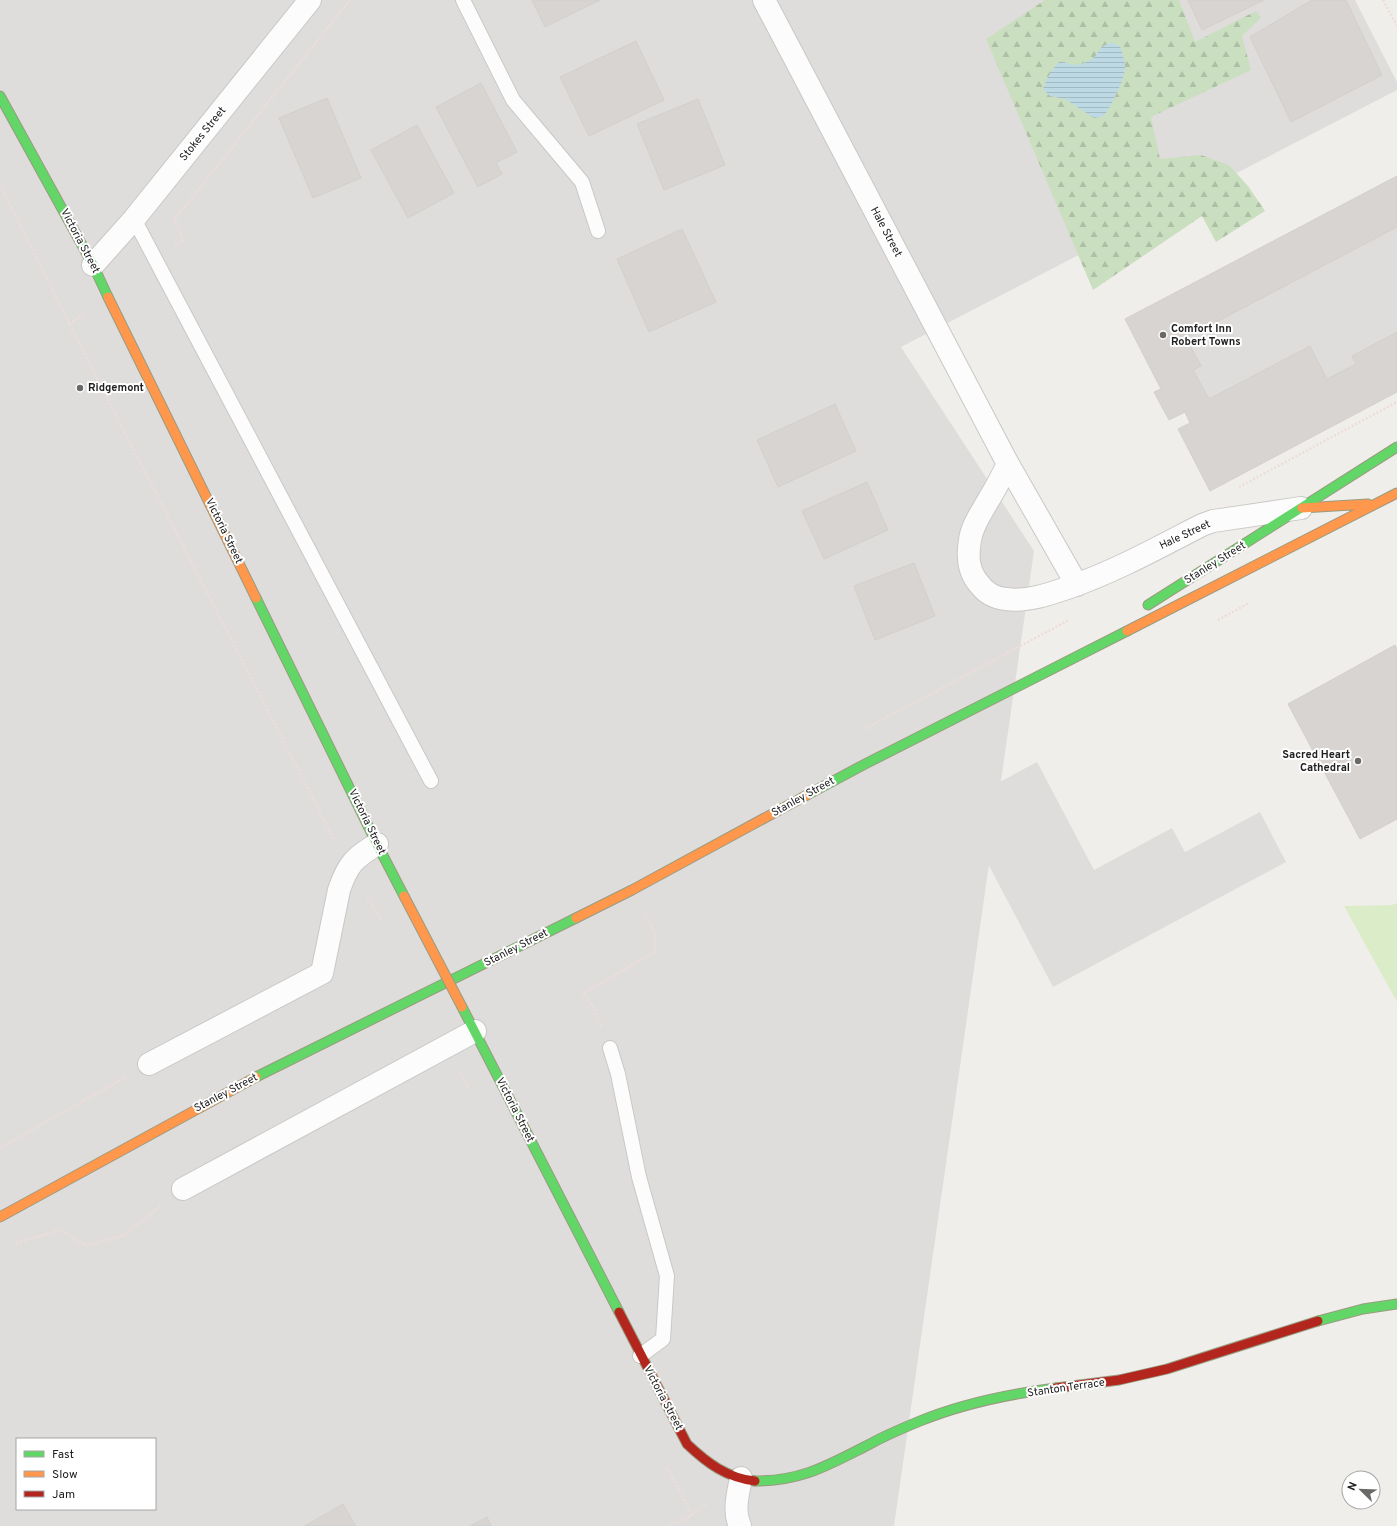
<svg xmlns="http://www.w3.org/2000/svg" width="1397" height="1526" viewBox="0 0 1397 1526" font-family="Overpass,sans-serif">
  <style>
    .residential { fill: #dfdddb; fill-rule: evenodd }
    .religious { fill: #dedddb }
    .grass { fill: #dbedc8 }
    .forest { fill: url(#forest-firs) }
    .water { fill: url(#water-rules) }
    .building { fill: #d7d4d1; stroke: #d3cfcb }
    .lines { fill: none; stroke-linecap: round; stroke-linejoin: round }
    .lane-casing { stroke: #c8c8c6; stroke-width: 16 }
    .street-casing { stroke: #c8c8c6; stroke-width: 24 }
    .fast-casing { stroke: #999b80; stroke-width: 11 }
    .slow-casing { stroke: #999b80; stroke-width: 11 }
    .jam-casing { stroke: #999b80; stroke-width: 11 }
    .path { stroke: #edddda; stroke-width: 2.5; stroke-dasharray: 2 2; stroke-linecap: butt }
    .lane { stroke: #fdfcfc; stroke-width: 14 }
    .street { stroke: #fdfcfc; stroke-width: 22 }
    .fast { stroke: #63d668; stroke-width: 9 }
    .slow { stroke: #ff974d; stroke-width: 9 }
    .jam { stroke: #b3261e; stroke-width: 9 }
    .slow-bridge-casing { stroke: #999b80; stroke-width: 11; stroke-linecap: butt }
    .slow-bridge { stroke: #ff974d; stroke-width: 9 }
    .poi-dot { fill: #696967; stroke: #fff; stroke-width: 1.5 }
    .labels { text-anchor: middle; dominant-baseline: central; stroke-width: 4; stroke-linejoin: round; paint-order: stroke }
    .street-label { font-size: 11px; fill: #212121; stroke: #fff }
    .poi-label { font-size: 11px; font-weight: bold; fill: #212121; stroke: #fff; text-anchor: start }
  </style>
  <defs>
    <pattern id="forest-firs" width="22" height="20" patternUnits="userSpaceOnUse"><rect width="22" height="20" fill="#cadfbf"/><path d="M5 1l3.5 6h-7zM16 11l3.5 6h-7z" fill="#adbfa4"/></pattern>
    <pattern id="water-rules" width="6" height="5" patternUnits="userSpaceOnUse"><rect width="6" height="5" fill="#bddae4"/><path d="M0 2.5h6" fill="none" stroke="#a2bbc3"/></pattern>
  </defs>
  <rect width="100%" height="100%" fill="#f0eeea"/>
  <path class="residential" d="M0 0H1355L1397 82V90L901 347 1034 551 894 1526H0ZM17 1439H155V1509H17Z"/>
  <path class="religious" d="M1397 227V332L1352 356 1356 364 1327 379 1310 346 1209 399 1193 370 1201 366 1186 338Z
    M1037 762 1094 870 1172 828 1185 852 1260 812 1286 862 1053 987 957 805Z"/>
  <path class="grass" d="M1397 903V1002L1344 906 1392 905Z"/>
  <path class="forest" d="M1045 0H1179L1195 42 1256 11 1261 18 1242 36 1251 70 1151 117 1160 159 1201 155 1229 165 1248 186 1265 211 1216 242 1202 216 1093 290 986 39Z"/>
  <path class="water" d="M1112 43 1120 46C1123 55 1127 65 1124 74 1121 86 1111 106 1104 116L1094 118 1065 99 1050 96 1043 89C1047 78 1051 70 1059 62 1065 61 1069 65 1075 65 1079 65 1087 62 1090 60 1101 54 1096 46 1112 43Z"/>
  <path class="building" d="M532 0H600L545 27Z
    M1188 0H1264L1202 30Z
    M1312 0H1346L1382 75 1291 122 1250 37Z
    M636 41 664 100 589 136 560 77Z
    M481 83 517 152 496 163 502 174 478 187 436 107Z
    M327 98 361 178 313 198 279 118Z
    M698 99 725 165 664 190 637 124Z
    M417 125 454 193 408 218 371 150Z
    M1397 176V227L1186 338 1201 366 1193 370 1209 399 1310 346 1327 379 1356 364 1352 356 1397 332V392L1210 491 1178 429 1190 423 1185 412 1169 420 1154 392 1161 389 1125 319Z
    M682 229 716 302 649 332 617 259Z
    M835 404 856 451 778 487 757 440Z
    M867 482 888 530 824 559 802 511Z
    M914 563 935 616 875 640 854 586Z
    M1395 645 1397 649V819L1360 839 1288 704Z
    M343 1504 356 1526H305Z
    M487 1517 491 1526H470Z"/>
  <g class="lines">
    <defs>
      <path id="lane" d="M463 0 513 100 582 182 598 231
        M134 219 431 781
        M610 1048 618 1074 639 1177 667 1276 663 1339 640 1356"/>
      <path id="street" d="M764 0 1008 464 1077 585
        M93 265 134 219 310 0
        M1008 464C1002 476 996 488 989 499 982 512 972 525 970 540 967 557 968 572 980 585 986 593 995 598 1006 599 1027 602 1050 594 1070 587 1116 571 1159 547 1202 525L1213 521 1301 508
        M149 1064 322 973 339 890C348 864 354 858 377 844
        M183 1189 475 1031
        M740 1526C733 1511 738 1494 741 1478"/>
      <path id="fast" d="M0 96 93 265 108 297
        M256 598 377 844 404 896
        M1148 605 1397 447
        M807 795 867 763 1127 631
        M462 1007 619 1312
        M256 1077 576 918
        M1318 1321 1363 1309 1397 1304
        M755 1481C803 1481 828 1465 870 1444 886 1435 903 1428 920 1421 964 1403 1009 1394 1056 1388"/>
      <path id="slow" d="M108 297 256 598
        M1302 508 1368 504
        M1127 631 1397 493
        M576 918 632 890 807 795
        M0 1217 256 1077"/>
      <path id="jam" d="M619 1312 687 1444C707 1463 727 1478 755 1481
        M1056 1388 1119 1380 1167 1369 1318 1321"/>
    </defs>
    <use href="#lane" class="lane-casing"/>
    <use href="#street" class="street-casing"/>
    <use href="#fast" class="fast-casing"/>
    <use href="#slow" class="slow-casing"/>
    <use href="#jam" class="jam-casing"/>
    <path class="path" d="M1383 0 1397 26
      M0 185C109 405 223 622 334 840
      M175 246 183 240 174 220 350 0
      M69 324 85 313
      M1239 487 1397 402
      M1218 620 1249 603
      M865 729 1069 620
      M367 898 381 919
      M601 1026 593 1007 584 993 655 952V933L646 916
      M460 1072 470 1091
      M0 1148 124 1078
      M16 1243 60 1230 86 1246 124 1235 161 1206
      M667 1467 692 1515
      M670 1526 692 1515 707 1503"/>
    <use href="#lane" class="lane"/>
    <use href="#street" class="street"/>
    <use href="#fast" class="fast"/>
    <use href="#slow" class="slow"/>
    <use href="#jam" class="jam"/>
    <defs>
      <path id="slow-bridge" d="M404 896 462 1007"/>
    </defs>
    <use href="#slow-bridge" class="slow-bridge-casing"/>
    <use href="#slow-bridge" class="slow-bridge"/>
  </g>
  <g class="poi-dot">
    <circle cx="1163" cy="335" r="4"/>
    <circle cx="80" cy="388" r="4"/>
    <circle cx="1358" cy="761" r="4"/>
  </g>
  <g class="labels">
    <g class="street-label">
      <text transform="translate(203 134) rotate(-51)">Stokes Street</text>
      <text transform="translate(886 232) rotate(62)">Hale Street</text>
      <text transform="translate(80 241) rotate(62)">Victoria Street</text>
      <text transform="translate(224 531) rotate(64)">Victoria Street</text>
      <text transform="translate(1185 535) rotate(-25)">Hale Street</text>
      <text transform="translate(1215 563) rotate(-32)">Stanley Street</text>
      <text transform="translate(803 797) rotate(-29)">Stanley Street</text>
      <text transform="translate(367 822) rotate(64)">Victoria Street</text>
      <text transform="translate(516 948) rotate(-27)">Stanley Street</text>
      <text transform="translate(226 1093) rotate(-28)">Stanley Street</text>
      <text transform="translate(515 1110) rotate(63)">Victoria Street</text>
      <text transform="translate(1066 1388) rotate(-8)">Stanton Terrace</text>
      <text transform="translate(663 1398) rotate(62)">Victoria Street</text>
    </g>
    <g class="poi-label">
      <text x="1171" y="329">Comfort Inn<tspan x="1171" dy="13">Robert Towns</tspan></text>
      <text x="88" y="388">Ridgemont</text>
      <text x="1350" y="755" text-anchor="end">Sacred Heart<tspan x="1350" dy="13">Cathedral</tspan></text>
    </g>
  </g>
  <rect x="16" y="1438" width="140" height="72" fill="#ffffff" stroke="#a6a6a6"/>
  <rect x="24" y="1451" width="20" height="6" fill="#63d668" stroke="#a6a6a6"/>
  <text x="52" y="1458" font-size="12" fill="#212121">Fast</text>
  <rect x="24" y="1471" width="20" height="6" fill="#ff974d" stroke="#a6a6a6"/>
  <text x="52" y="1478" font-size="12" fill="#212121">Slow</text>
  <rect x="24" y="1491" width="20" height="6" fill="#b3261e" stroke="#a6a6a6"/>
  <text x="52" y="1498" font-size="12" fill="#212121">Jam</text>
  <g transform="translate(1361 1490) rotate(293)"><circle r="19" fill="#ffffff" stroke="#a6a6a6"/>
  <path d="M0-3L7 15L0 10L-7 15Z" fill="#696967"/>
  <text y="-6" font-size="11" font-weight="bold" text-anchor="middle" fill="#212121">N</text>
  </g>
</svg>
